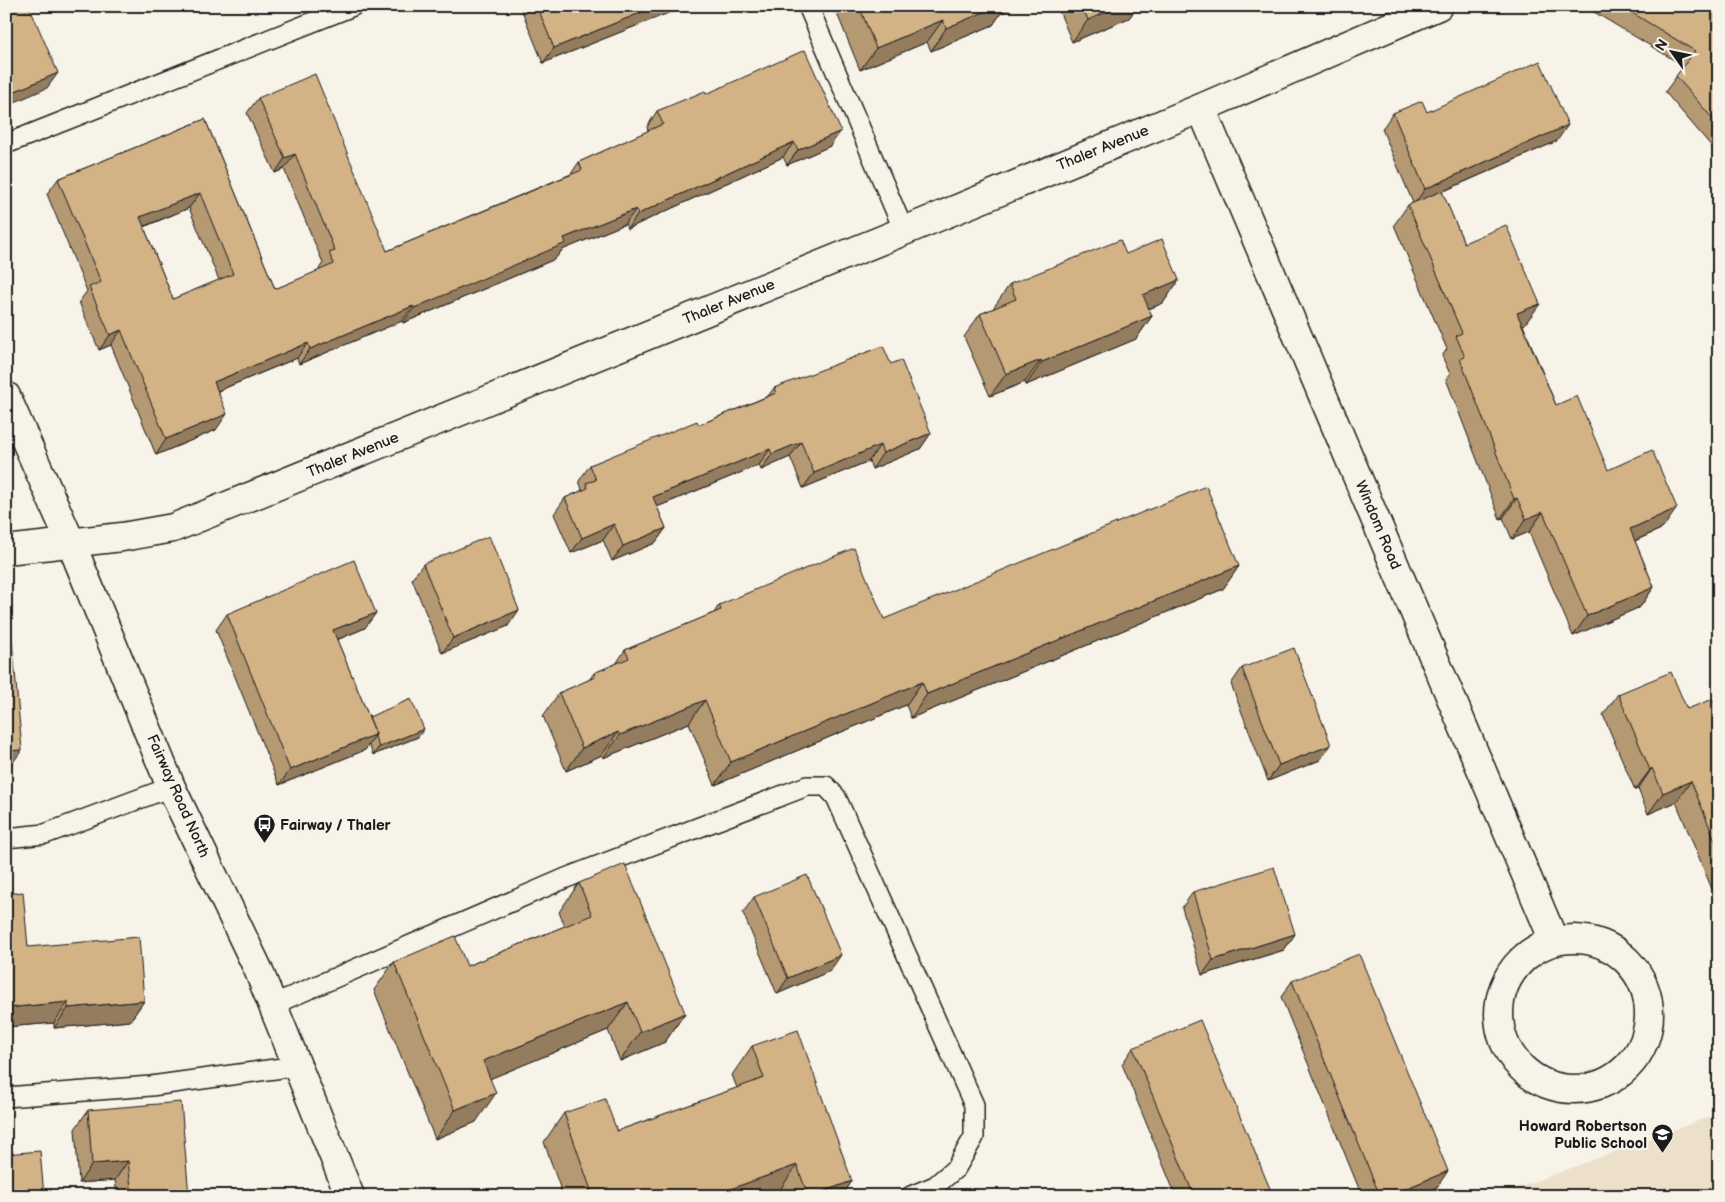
<svg xmlns="http://www.w3.org/2000/svg" width="1725" height="1202" viewBox="0 0 1725 1202" font-family="'Balsamiq Sans',sans-serif">
  <style>
    .built { fill: #ece0cb }
    .lines { fill: none; stroke-linecap: round; stroke-linejoin: round }
    .lane-casing { stroke: #1c1c1c; stroke-width: 22 }
    .street-casing { stroke: #1c1c1c; stroke-width: 31 }
    .secondary-casing { stroke: #1c1c1c; stroke-width: 31 }
    .lane { stroke: #f7f3e8; stroke-width: 19 }
    .street { stroke: #f7f3e8; stroke-width: 28 }
    .secondary { stroke: #f7f3e8; stroke-width: 28 }
    .wall { fill: #b59973; stroke: #1c1c1c; fill-rule: evenodd }
    .shaded-wall { fill: #947d5e; stroke: #1c1c1c }
    .building { fill: #d3b286; stroke: #1c1c1c; fill-rule: evenodd }
    .labels { text-anchor: middle; dominant-baseline: central; stroke-width: 4.5; stroke-linejoin: round; paint-order: stroke }
    .street-label { font-size: 15px; fill: #1c1c1c; stroke: #f7f3e8 }
    .poi-label { font-size: 15px; font-weight: bold; fill: #1c1c1c; stroke: #f7f3e8; text-anchor: start }
  </style>
  <rect width="100%" height="100%" fill="#f7f3e8"/>
  <filter id="ink" filterUnits="userSpaceOnUse"><feTurbulence type="fractalNoise" baseFrequency=".02" numOctaves="2"/><feDisplacementMap in="SourceGraphic" scale="10" xChannelSelector="R" yChannelSelector="G"/><feConvolveMatrix kernelMatrix="1 2 1 2 8 2 1 2 1" color-interpolation-filters="sRGB"/></filter>
  <g filter="url(#ink)">
    <path class="built" d="M1719 1113V1196H1496Z"/>
    <g class="lines">
      <defs>
        <path id="lane" d="M808 6 904 231
          M6 144 353 6
          M6 838 45 834 171 787
          M272 1005 566 878 807 786H826L836 797 974 1105V1137L956 1168 935 1186 911 1196
          M6 1097 151 1086 297 1066"/>
        <path id="street" d="M1201 108 1554 941
          M6 550 122 537 173 528 904 231 1201 108 1438 6
          M1499 1014a75 75 0 1 1 150 0a75 75 0 1 1-150 0Z"/>
        <path id="secondary" d="M6 396 71 543 171 787 258 969 350 1196"/>
      </defs>
      <use href="#lane" class="lane-casing"/>
      <use href="#street" class="street-casing"/>
      <use href="#secondary" class="secondary-casing"/>
      <use href="#lane" class="lane"/>
      <use href="#street" class="street"/>
      <use href="#secondary" class="secondary"/>
    </g>
    <path class="wall" d="M520 6H686L543 63Z
      M839 6H1018L1001 13 993 25 931 51 927 42 860 70 836 11Z
      M1057 6H1138L1129 18 1072 42Z
      M1590 6H1719V155L1665 92 1684 66 1589 9Z
      M706 94 830 146 787 165 783 157 627 229 625 224 562 250 555 259 403 323 402 321 299 364 297 358 218 391 216 430 156 455 111 345 99 350 79 302 87 291 47 194 58 179 205 119 275 289 320 271 319 269 323 263 284 169 275 173 247 113 258 98 387 251 571 174 579 162 648 131 647 127 657 111ZM189 208 219 280 173 299 144 227Z
      M1427 112 1557 141 1442 192 1464 243 1525 324 1523 325 1556 405 1608 470 1663 528 1635 541 1654 587 1640 607 1573 636 1529 532 1512 539 1503 518 1500 519 1446 379 1450 374 1442 356 1447 349 1394 225 1408 205 1413 203 1382 129 1393 113Z
      M1126 254 1179 280 1163 303 1149 309 1152 316 1136 339 1026 385 1025 382 990 396 964 337 980 314 994 308V307L1010 284Z
      M891 364 931 433 920 449 872 469 869 461 803 488 790 457 761 470 759 465 657 507 666 528 655 543 612 561 603 540 571 553 554 514 565 498 581 491 582 489 579 481 590 465 699 425 768 396 774 388Z
      M423 564 508 626 442 653 412 579Z
      M1239 566 1223 589 911 718 906 705 715 785 689 723 603 758 602 755 566 771 543 716 559 693 589 680 594 673 616 664 625 650 714 613 719 605 884 619Z
      M227 614 365 628 337 640 369 717 418 737 373 755 369 745 365 750 279 785 216 630Z
      M1242 668 1320 760 1268 781 1231 684Z
      M1618 694 1687 709 1719 714V906L1676 802 1648 814 1638 789 1635 790 1603 715Z
      M579 883 685 1013 665 1042 620 1061 608 1030 491 1078 476 1122 435 1139 374 990 394 962 467 966 565 926 559 912Z
      M1193 892 1295 934 1284 950 1202 975 1182 908Z
      M6 894 28 947 144 1001 130 1021 54 1028V1023L6 1027Z
      M754 897 830 971 777 994 743 913Z
      M1292 981 1437 1187 1415 1196H1362L1281 997Z
      M752 1046 852 1181 842 1196H778L777 1194 772 1196H563L544 1142 564 1113 617 1131 737 1088 732 1075Z
      M1133 1048 1273 1196H1176L1122 1064Z
      M88 1110 189 1196H117L115 1180 79 1183 75 1129Z"/>
    <path class="shaded-wall" d="M657 6H686L543 63 554 48Z
      M998 6H1018L1001 13 993 25 931 51 946 28Z
      M1120 6H1138L1129 18 1072 42 1088 20Z
      M943 20 927 42 860 70 876 48Z
      M58 73 47 88 6 106V95Z
      M1568 125 1557 141 1414 204 1425 189Z
      M841 131 830 146 787 165 798 150Z
      M794 142 783 157 627 229 638 214Z
      M295 154 284 169 275 173 285 158Z
      M200 193 189 208 130 232 140 217Z
      M636 209 625 224 562 250 555 259 403 323 414 308 564 238Z
      M1179 280 1163 303 1127 318 1143 295Z
      M1540 304 1525 324 1503 333 1517 313Z
      M413 306 402 321 299 364 310 349Z
      M1152 316 1136 339 1026 385 1042 362Z
      M121 330 111 345 99 350 110 335Z
      M308 343 297 358 203 397 214 382Z
      M1041 360 1025 382 990 396 1006 374Z
      M227 414 216 430 156 455 166 439Z
      M931 433 920 449 872 469 883 453Z
      M801 442 790 457 761 470 772 454Z
      M880 445 869 461 803 488 814 473Z
      M770 449 759 465 642 513 653 497Z
      M1517 498 1503 518 1500 519 1514 499Z
      M1677 508 1663 528 1616 549 1630 529Z
      M1543 512 1529 532 1512 539 1526 519Z
      M614 524 603 540 571 553 582 538Z
      M666 528 655 543 612 561 623 546Z
      M1239 566 1223 589 911 718 927 694Z
      M1654 587 1640 607 1573 636 1587 616Z
      M519 610 508 626 442 653 453 638Z
      M376 613 365 628 322 646 333 630Z
      M922 682 906 705 715 785 731 762Z
      M705 700 689 723 603 758 620 735Z
      M424 729 418 737 373 755 379 747Z
      M618 732 602 755 566 771 582 748Z
      M376 734 365 750 279 785 290 770Z
      M1331 745 1320 760 1268 781 1279 765Z
      M22 750 6 772V751Z
      M1652 768 1638 789 1635 790 1650 770Z
      M1691 781 1676 802 1648 814 1663 793Z
      M1295 934 1284 950 1202 975 1213 960Z
      M841 955 830 971 777 994 788 978Z
      M144 1001 130 1021 54 1028 68 1008Z
      M68 1002 54 1023 6 1027V1008Z
      M628 1002 608 1030 463 1090 483 1061Z
      M685 1013 665 1042 620 1061 640 1032Z
      M496 1093 476 1122 435 1139 455 1110Z
      M128 1161 115 1180 79 1183 92 1164Z
      M797 1165 777 1194 772 1196H711Z
      M1448 1171 1437 1187 1415 1196H1388Z
      M852 1181 842 1196H811Z"/>
    <path class="building" d="M6 6H29L58 73 6 95Z
      M537 6H657L554 48Z
      M859 6H999L946 28 943 20 876 48Z
      M1082 6H1120L1088 20Z
      M1621 6H1719V126L1676 76 1695 51Z
      M805 50 841 131 798 150 794 142 638 214 636 209 564 238 566 243 414 308 413 306 310 349 308 343 214 382 227 414 166 439 121 330 110 335 89 287 101 282 58 179 205 119 275 289 334 264 329 253 335 251 295 154 285 158 258 98 315 74 387 251 582 170 579 162 663 124 657 111 705 91 706 94ZM200 193 233 274 173 299 140 217Z
      M1540 61 1568 125 1425 189 1393 113 1422 101 1427 112Z
      M1442 191 1464 243 1506 225 1540 304 1517 313 1556 405 1577 396 1608 470 1652 450 1677 508 1630 529 1654 587 1587 616 1543 512 1526 519 1517 498 1514 499 1460 359 1465 357 1456 336 1462 333 1408 205Z
      M1162 239 1179 280 1143 295 1152 316 1042 362 1041 360 1006 374 980 314 1016 299 1010 284 1120 240 1126 254Z
      M883 346 891 364 901 360 931 433 883 453 880 445 814 473 801 442 772 454 770 449 653 497 666 528 623 546 614 524 582 538 565 498 588 488 586 483 596 480 590 465 697 421 699 425 776 393 774 388Z
      M1206 486 1239 566 927 694 922 682 731 762 705 700 620 735 618 732 582 748 559 693 595 677 594 673 629 658 625 650 721 610 719 605 854 548 884 619Z
      M489 536 519 610 453 638 423 564Z
      M354 560 376 613 333 630 376 734 290 770 227 614Z
      M12 638 22 750 6 751V639Z
      M1294 648 1331 745 1279 765 1242 668Z
      M1671 672 1687 709 1713 699 1719 714V850L1691 781 1663 793 1652 768 1650 770 1618 694Z
      M411 699 424 729 379 747 375 737 376 734 369 717Z
      M625 864 685 1013 640 1032 628 1002 483 1061 496 1093 455 1110 394 962 455 936 467 966 592 915 579 883Z
      M1274 867 1295 934 1213 960 1193 892Z
      M807 875 841 955 788 978 754 897Z
      M23 892 28 947 139 937 144 1001 68 1008V1002L6 1008V894Z
      M1359 954 1448 1171 1388 1196H1380L1292 981Z
      M1200 1020 1273 1196H1194L1133 1048Z
      M798 1030 852 1181 811 1196H808L797 1165 711 1196H593L564 1113 605 1099 617 1131 764 1078 752 1046Z
      M181 1102 189 1196H132L128 1161 92 1164 88 1110Z
      M40 1151 44 1196H6V1154Z"/>
  </g>
  <defs>
    <symbol id="bus-pin" viewBox="-11 -11 22 30"><path d="M0 17L-7.5 6A9.5 9.5 0 1 1 7.5 6Z" fill="#1c1c1c" stroke="#f7f3e8"/><path d="M-5-6H5V4H4V6H2V4H-2V6H-4V4H-5ZM-3.5-4V0h7V-4ZM-3.5 1.2v1.5H-2V1.2ZM2 1.2v1.5H3.5V1.2Z" fill="#fff"/></symbol>
    <symbol id="school-pin" viewBox="-11 -11 22 30"><path d="M0 17L-7.5 6A9.5 9.5 0 1 1 7.5 6Z" fill="#1c1c1c" stroke="#f7f3e8"/><path d="M0-5L7-2L0 1L-7-2ZM-4 1L0 2.5L4 1V4Q0 6-4 4Z" fill="#fff"/></symbol>
  </defs>
  <g fill-rule="evenodd">
    <use href="#bus-pin" x="252" y="812" width="25" height="34"/>
    <use href="#school-pin" x="1650" y="1122" width="25" height="34"/>
  </g>
  <g class="labels">
    <g class="street-label">
      <text transform="translate(1103 148) rotate(-22)">Thaler Avenue</text>
      <text transform="translate(729 302) rotate(-22)">Thaler Avenue</text>
      <text transform="translate(353 455) rotate(-22)">Thaler Avenue</text>
      <text transform="translate(1378 525) rotate(67)">Windom Road</text>
      <text transform="translate(178 796) rotate(66)">Fairway Road North</text>
    </g>
    <g class="poi-label">
      <text x="280" y="825">Fairway / Thaler</text>
      <text x="1647" y="1126" text-anchor="end">Howard Robertson<tspan x="1647" dy="17">Public School</tspan></text>
    </g>
  </g>
  <rect width="1725" height="1202" fill="none" stroke="#f7f3e8" stroke-width="25"/>
  <rect x="12" y="12" width="1700" height="1177" fill="none" stroke="#1c1c1c" stroke-width="2" filter="url(#ink)"/>
  <g transform="translate(1672 52) rotate(303)" stroke="#f7f3e8" stroke-width="4" paint-order="stroke">
  <path d="M0-4L9 19L0 12L-9 19Z" fill="#1c1c1c"/>
  <text y="-8" font-size="14" font-weight="bold" text-anchor="middle" fill="#1c1c1c">N</text>
  </g>
</svg>
